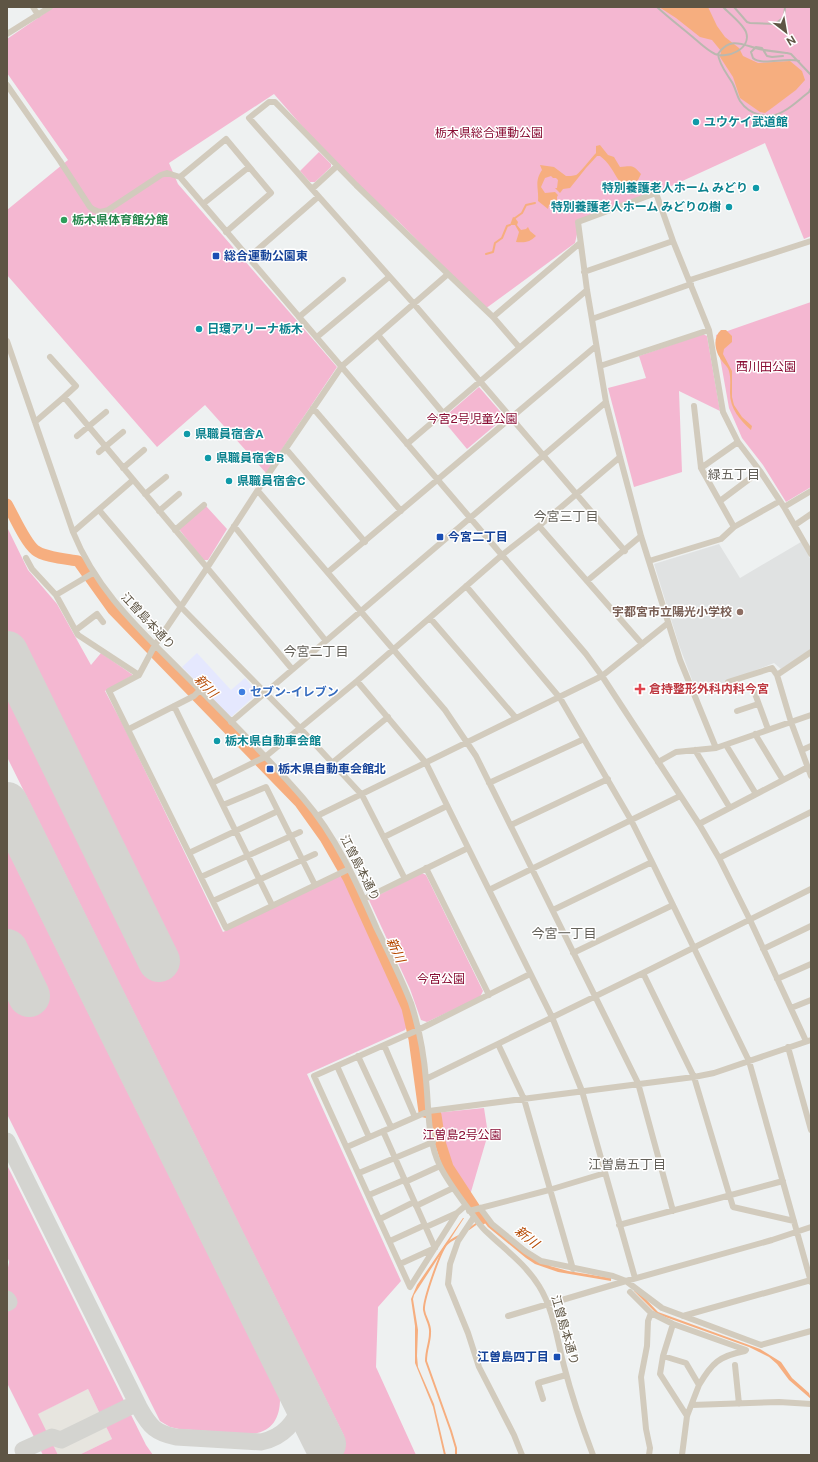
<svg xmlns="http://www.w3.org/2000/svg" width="818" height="1462" viewBox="0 0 818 1462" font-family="'Public Sans','Noto Sans JP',sans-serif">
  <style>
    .commercial { fill: #e5e8fe }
    .education { fill: #e0e2e2 }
    .airport { fill: #e7e5df }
    .green { fill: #f4b7d1 }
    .water { fill: #f6ae7f }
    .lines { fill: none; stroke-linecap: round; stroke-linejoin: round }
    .stream { stroke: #f6ae7f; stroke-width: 2 }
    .river { stroke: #f6ae7f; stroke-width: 11 }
    .taxiway { stroke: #d4d4d0; stroke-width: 17 }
    .runway { stroke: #d4d4d0; stroke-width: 42 }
    .minor { stroke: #d2cbbd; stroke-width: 6 }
    .rail { stroke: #bab8af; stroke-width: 2 }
    .culture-dot { fill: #0f9aa8; stroke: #fff; stroke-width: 1.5 }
    .leisure-dot { fill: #2e9e5b; stroke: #fff; stroke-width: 1.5 }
    .transit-dot { fill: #1a4fb4; stroke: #fff; stroke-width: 1.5 }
    .education-dot { fill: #8d6e63; stroke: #fff; stroke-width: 1.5 }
    .health-dot { fill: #e0444e; stroke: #fff; stroke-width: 1.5 }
    .shop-dot { fill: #3f7fe0; stroke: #fff; stroke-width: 1.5 }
    .labels { text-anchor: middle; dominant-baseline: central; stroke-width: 3; stroke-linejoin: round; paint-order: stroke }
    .culture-label { font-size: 12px; font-weight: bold; fill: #0d838f; stroke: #fff; text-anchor: start }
    .park-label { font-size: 12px; fill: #880c33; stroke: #fff }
    .leisure-label { font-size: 12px; font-weight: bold; fill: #27864d; stroke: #fff; text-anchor: start }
    .transit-label { font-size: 12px; font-weight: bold; fill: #164399; stroke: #fff; text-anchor: start }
    .education-label { font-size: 12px; font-weight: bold; fill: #785e54; stroke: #fff; text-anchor: end }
    .street-label { font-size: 12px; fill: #5e5544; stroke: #fff }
    .health-label { font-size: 12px; font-weight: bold; fill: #be3a42; stroke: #fff; text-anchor: start }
    .shop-label { font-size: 12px; font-weight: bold; fill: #366cbe; stroke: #fff; text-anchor: start }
    .neighbourhood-label { font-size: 13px; fill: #64615a; stroke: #fff }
    .water-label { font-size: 13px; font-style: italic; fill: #b54800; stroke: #fff }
  </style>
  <rect width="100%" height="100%" fill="#eef1f1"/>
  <path class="commercial" d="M197 653 231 690 245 678 258 693 231 717 182 667Z"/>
  <path class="education" d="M801 542 811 560V649L781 669 774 663 697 693 679 645 654 564 719 544 740 578Z"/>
  <path class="airport" d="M88 1389 112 1439 79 1455H58L37 1414Z"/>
  <path class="green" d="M54 7H811V236L804 239 765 143 654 194 580 221 575 243 485 309 397 220 344 174 274 94 169 163 178 184 337 367 266 473 205 405 157 447 7 275V210L68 160 7 73V39Z
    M319 152 331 164V167L315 182H310L300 171Z
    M811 302V487L786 502 763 465 742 438 729 408 716 335Z
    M703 334 707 336 720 411 679 391 682 472 634 487 608 388 646 378 639 356Z
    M479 387 505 417 467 449 442 419Z
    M206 506 227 529 208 560H203L179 529Z
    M7 527 28 570 57 604 91 665 101 653 133 675 105 691 123 725 223 932 339 876 344 877 408 1021 407 1026 405 1030 307 1074 401 1281 378 1307 376 1367 416 1455H308L344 1436 7 757Z
    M7 849 280 1399C280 1419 271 1433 250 1434L179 1429 170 1427 160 1421 7 1114Z
    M422 873 426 875 483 991 480 997 427 1022 421 1020 410 989 369 900Z
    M484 1108 488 1134 468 1202 444 1165 438 1145 434 1113Z
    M7 1165 146 1445 153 1455H79L112 1439 88 1389 38 1414 58 1455H43L7 1383V1273L9 1262 7 1255Z"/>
  <path class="water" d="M659 7H708L717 26 725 37 739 48 743 56 758 63 790 61 802 71 805 80 796 90 772 108 765 113 760 112 740 98 733 77 720 57 721 51 712 40 700 37 676 18Z
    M600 145 608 155 614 157 620 167C631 166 633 164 641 174L638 180C620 191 619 179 611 168 608 163 604 159 600 156H597L586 168 570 188 563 189 560 193 555 188H557L558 180 556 178H553L551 176 545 178 541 187 545 193 555 192 558 195 557 197V205H549L548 209 538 201C539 188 534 182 542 170L540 165 554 167 566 176C569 176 573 176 576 175 579 174 592 157 596 153V146Z
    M513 217 515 218 518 222 517 225 521 230 526 229 528 227 530 231 536 236C530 242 525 243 516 242L519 232 515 225H510Z
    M721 330H726L732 336V342L724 349 723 354 732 371V397L734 405 742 417 752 426 751 430C740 420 730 409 730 393 730 386 731 378 729 371 728 367 725 365 722 361 715 352 712 338 721 330Z
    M436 1129H439C443 1159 455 1177 471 1202L469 1203C451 1178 441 1160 436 1129Z
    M483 1217 550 1266 568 1271 611 1278V1281L558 1272 535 1264 526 1258 488 1227 481 1218Z
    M463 1218H464L414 1295 413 1299 418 1330 417 1356 418 1367 434 1404 446 1455H444L433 1407 415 1363V1326L411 1299 417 1285Z
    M637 1290 658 1312 760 1349 781 1362 792 1378 809 1393 811 1399 789 1380 777 1364 769 1357 749 1347 657 1314 634 1291Z"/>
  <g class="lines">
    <path class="stream" d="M515 218 522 213 526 205 535 203
      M486 254 493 252 495 243 502 238 507 226 510 225
      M469 1229 483 1219
      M456 1455V1448L451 1431 426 1361C426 1349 430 1343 430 1333 431 1324 425 1318 424 1310 423 1300 440 1253 446 1245 449 1241 455 1238 459 1236"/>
    <path class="river" d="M7 504C14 516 25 542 35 550 43 557 67 559 78 561L113 610 300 803 325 838 348 878 407 1008 414 1039 424 1112 436 1115 440 1142 448 1167 482 1219"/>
    <path class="taxiway" d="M7 1141 140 1409C150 1427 156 1433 176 1437L261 1442C285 1437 294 1422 304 1402
      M7 1299 9 1302 7 1303
      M23 1450 52 1437 61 1440 137 1403"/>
    <path class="runway" d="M7 652 159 961
      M7 803 325 1444
      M7 950 29 996"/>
    <path class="minor" d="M33 7 38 15
      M7 34 50 7
      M7 85 60 161 90 207C96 212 100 213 108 210L161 175 167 173 180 177 586 654 602 676 699 824 719 858 750 920 806 1041
      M180 177 226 139 271 193 226 232
      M312 189 337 166
      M203 204 249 167
      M248 258 318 197
      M584 272 673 241
      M448 274 356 185 275 102H269L249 118 414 304 625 551
      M690 280 811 241
      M299 317 343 280
      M493 317 519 347
      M592 319 691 284
      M378 335 443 413
      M317 337 389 277
      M7 341 73 532C96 589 136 626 179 669 221 711 264 753 303 798 336 836 357 883 377 929 389 953 401 978 411 1003 419 1028 424 1054 426 1080 429 1108 427 1140 440 1166 448 1182 459 1196 470 1211 476 1219 481 1228 489 1234 507 1251 526 1265 539 1286 554 1310 557 1340 564 1366 572 1397 582 1426 593 1455
      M50 357 76 386 64 397
      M600 366 709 330
      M694 406 701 468 734 527
      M313 408 401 511
      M35 422 64 397 292 669
      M77 436 106 412
      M407 444 587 290
      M286 449 365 542
      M99 452 123 432
      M123 468 144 450
      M701 468 738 442
      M258 491 445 710 476 756 638 1083 673 1211
      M145 494 166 477
      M720 501 760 471
      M784 507 811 491
      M99 510 181 607 300 728 362 795 405 879
      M159 511 179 494
      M795 525 811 514
      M234 526 326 641
      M539 526 642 644
      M175 530 204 505
      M73 532 133 480
      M26 558 32 569 56 595 78 635 139 675
      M649 561 721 539 734 527 780 501
      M328 572 596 346
      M587 581 641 536
      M466 586 560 698 631 820 652 862 749 1061 811 1282
      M56 595 93 573
      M430 618 516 718
      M76 630 97 614 103 622
      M811 652 777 675 791 722 811 776
      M357 681 426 763 552 1017 582 1091 635 1278
      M728 682 772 668 777 675
      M754 691 768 729
      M174 706 272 905
      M737 711 758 704
      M231 722 606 402
      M129 729 194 696 200 690
      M755 734 783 780
      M726 745 756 794
      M716 748 680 660 641 536 620 457 606 402 587 290 578 222 656 193 673 241 709 330 723 412 738 442 760 471 784 507 811 554
      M695 750 730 808
      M802 750 811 746
      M658 762 676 752 716 748 811 715
      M332 763 388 717
      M212 783 265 757 357 681 502 555 539 526 620 457
      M489 783 584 739
      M223 805 266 787 315 885
      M317 816 602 676 668 623
      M699 824 808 767
      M511 825 608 779
      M384 837 447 806
      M189 853 278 811
      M719 858 811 812
      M426 868 489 995
      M349 869 226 928 109 691 139 675 155 645 207 568 265 479 342 366 448 274 493 317 580 243
      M201 877 300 832
      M489 890 680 796
      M364 899 468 848
      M213 901 315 854
      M553 910 652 862
      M763 949 811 926
      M573 953 673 905
      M643 973 694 1077 733 1207 794 1221
      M777 979 811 964
      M791 1008 811 1000
      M498 1044 524 1099 573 1269
      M384 1045 415 1117
      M788 1047 811 1130
      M358 1056 391 1127
      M337 1066 369 1137
      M426 1079 643 973 811 889
      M383 1131 435 1248 400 1264
      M347 1147 429 1111 694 1077 714 1073 811 1040
      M359 1173 433 1142
      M405 1182 440 1166
      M369 1195 404 1180
      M416 1206 453 1188
      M465 1206 457 1213 410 1287 314 1076 418 1030 530 974
      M480 1208 492 1224 525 1251 541 1261 613 1276 626 1281 662 1308 761 1345 811 1331
      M469 1211 549 1190 605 1173
      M474 1217 458 1241 450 1264 448 1284 468 1333 479 1367 514 1435 522 1455
      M380 1219 414 1202
      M619 1225 783 1181
      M426 1227 457 1213
      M390 1241 425 1225
      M630 1292 651 1313 673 1324 746 1350
      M508 1316 626 1281 772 1240 811 1227
      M683 1316 811 1280
      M673 1324 663 1356 660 1374 687 1416
      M663 1356 686 1363 699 1385 687 1416 682 1455
      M735 1365 739 1404
      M699 1385C712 1363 719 1356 745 1351
      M543 1399 538 1383 566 1375
      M692 1405 779 1402 811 1404
      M649 1455 650 1448 646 1429 641 1377 647 1346 648 1321 651 1313"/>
    <path class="rail" d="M657 7C669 18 682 28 695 39 701 44 707 50 715 54 727 59 752 49 746 32 743 24 730 14 723 7
      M734 7 747 22 750 23 775 24 784 17 785 7
      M783 56 772 57 767 56 762 48 756 47 751 52 753 58C761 66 786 57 799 61
      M811 75 791 54 787 53C778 52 768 51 759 49 743 45 730 36 718 54 719 65 728 75 733 84 736 90 737 96 740 101 750 116 770 120 784 111 793 106 801 98 809 92L811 88"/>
  </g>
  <g class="culture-dot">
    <circle cx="696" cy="122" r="4"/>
    <circle cx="756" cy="188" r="4"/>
    <circle cx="729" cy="207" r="4"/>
    <circle cx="199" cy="329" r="4"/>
    <circle cx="187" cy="434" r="4"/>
    <circle cx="208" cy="458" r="4"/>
    <circle cx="229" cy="481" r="4"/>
    <circle cx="217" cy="741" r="4"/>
  </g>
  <circle class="leisure-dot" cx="64" cy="220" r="4"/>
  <g class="transit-dot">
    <rect x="212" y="252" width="8" height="8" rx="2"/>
    <rect x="436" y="533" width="8" height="8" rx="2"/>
    <rect x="266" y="765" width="8" height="8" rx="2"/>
    <rect x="553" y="1353" width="8" height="8" rx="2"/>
  </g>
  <circle class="education-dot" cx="740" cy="612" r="4"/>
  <path class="health-dot" d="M638 683h4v4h4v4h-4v4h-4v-4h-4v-4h4z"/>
  <circle class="shop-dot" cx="242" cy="692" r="4"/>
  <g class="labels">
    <g class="culture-label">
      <text x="704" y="122">ユウケイ武道館</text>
      <text x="748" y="188" text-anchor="end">特別養護老人ホーム みどり</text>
      <text x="721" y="207" text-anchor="end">特別養護老人ホーム みどりの樹</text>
      <text x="207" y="329">日環アリーナ栃木</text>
      <text x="195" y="434">県職員宿舎A</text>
      <text x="216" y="458">県職員宿舎B</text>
      <text x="237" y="481">県職員宿舎C</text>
      <text x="225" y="741">栃木県自動車会館</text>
    </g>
    <g class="park-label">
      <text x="489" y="133">栃木県総合運動公園</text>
      <text x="766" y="367">西川田公園</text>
      <text x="472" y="419">今宮2号児童公園</text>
      <text x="441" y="979">今宮公園</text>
      <text x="462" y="1135">江曽島2号公園</text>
    </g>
    <g class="leisure-label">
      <text x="72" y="220">栃木県体育館分館</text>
    </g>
    <g class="transit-label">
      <text x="224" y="256">総合運動公園東</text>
      <text x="448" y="537">今宮二丁目</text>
      <text x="278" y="769">栃木県自動車会館北</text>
      <text x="549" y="1357" text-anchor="end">江曽島四丁目</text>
    </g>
    <g class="education-label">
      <text x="732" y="612">宇都宮市立陽光小学校</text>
    </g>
    <g class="street-label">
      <text transform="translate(148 621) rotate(47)">江曽島本通り</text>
      <text transform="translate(360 868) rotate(63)">江曽島本通り</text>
      <text transform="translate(565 1330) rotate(74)">江曽島本通り</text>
    </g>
    <g class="health-label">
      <text x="649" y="689">倉持整形外科内科今宮</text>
    </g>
    <g class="shop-label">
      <text x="250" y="692">セブン-イレブン</text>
    </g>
    <g class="neighbourhood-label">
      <text x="734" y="474">緑五丁目</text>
      <text x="566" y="516">今宮三丁目</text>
      <text x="316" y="651">今宮二丁目</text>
      <text x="564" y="933">今宮一丁目</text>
      <text x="627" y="1164">江曽島五丁目</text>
    </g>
    <g class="water-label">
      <text transform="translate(206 686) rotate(46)">新川</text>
      <text transform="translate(396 950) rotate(66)">新川</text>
      <text transform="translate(527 1237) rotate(39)">新川</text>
    </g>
  </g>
  <rect width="818" height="1462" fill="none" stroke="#5e5544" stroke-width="16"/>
  <g transform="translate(786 32) rotate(149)" stroke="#ffffff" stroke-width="3" paint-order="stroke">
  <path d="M0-3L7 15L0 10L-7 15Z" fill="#5e5544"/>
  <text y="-6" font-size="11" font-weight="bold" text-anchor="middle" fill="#5e5544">N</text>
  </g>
</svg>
